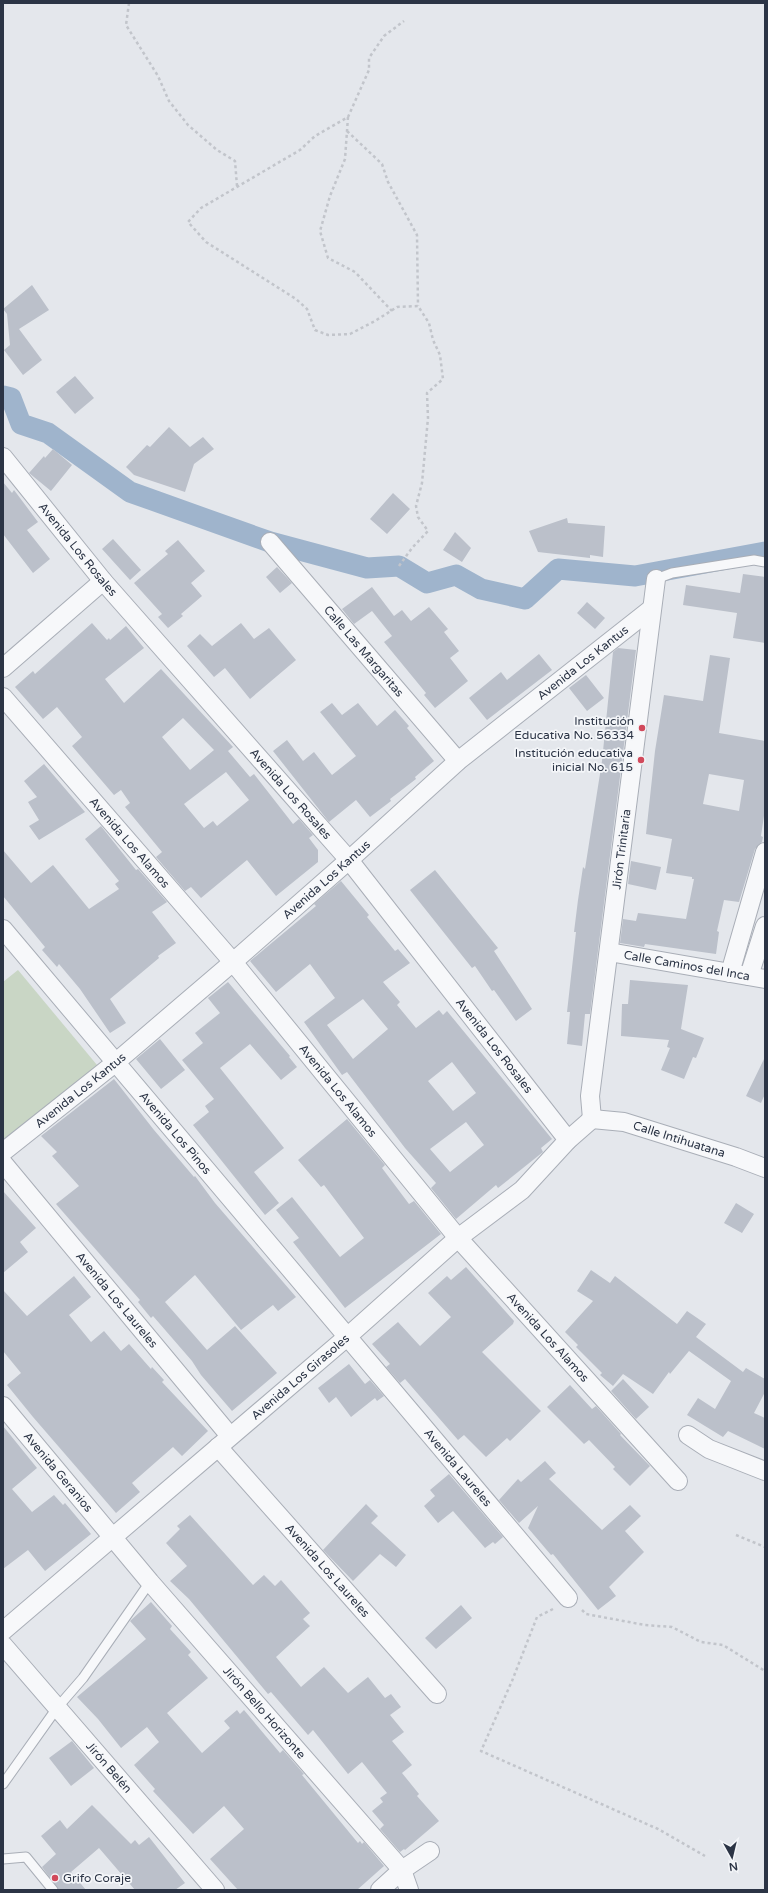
<svg xmlns="http://www.w3.org/2000/svg" width="768" height="1893" viewBox="0 0 768 1893" font-family="'Varela Round',sans-serif">
  <style>
    .green { fill: #c9d6c5 }
    .lines { fill: none; stroke-linecap: round; stroke-linejoin: round }
    .canal { stroke: #9fb4cc; stroke-width: 21 }
    .building { fill: #bbc0ca; fill-rule: evenodd }
    .service-casing { stroke: #a9aeb7; stroke-width: 11 }
    .minor-casing { stroke: #a9aeb7; stroke-width: 20 }
    .path { stroke: #c2c5cb; stroke-width: 2.5; stroke-dasharray: 3 3; stroke-linecap: butt }
    .service { stroke: #f7f8fa; stroke-width: 9 }
    .minor { stroke: #f7f8fa; stroke-width: 18 }
    .poi-dot { fill: #d1495b; stroke: #f4f6f9; stroke-width: 1.5 }
    .labels { text-anchor: middle; dominant-baseline: central; stroke-width: 3.5; stroke-linejoin: round; paint-order: stroke }
    .street-label { font-size: 12px; fill: #2b3445; stroke: #f4f6f9 }
    .poi-label { font-size: 12px; fill: #2b3445; stroke: #f4f6f9; text-anchor: end }
  </style>
  <rect width="100%" height="100%" fill="#e4e7ec"/>
  <path class="green" d="M18 970 97 1065 3 1144V982Z"/>
  <g class="lines">
    <path class="canal" d="M3 396 11 398 21 424 48 433 130 492 270 542 367 568 399 566 427 583 456 575 481 589 525 599 558 569 635 576 765 552"/>
  </g>
  <path class="building" d="M32 285 49 310 19 329 42 360 23 375 4 350 10 345 7 314 3 309Z
    M75 376 94 398 75 414 56 392Z
    M169 427 190 447 203 437 214 449 194 464 185 492 134 475 126 467 147 445 150 447Z
    M53 449 72 465 51 491 29 473 44 456 45 458Z
    M3 482 12 493 14 490 38 522 27 530 50 559 33 573 3 534Z
    M393 493 410 509 387 534 370 519Z
    M567 518 568 523 605 526 603 557 590 555V558L538 552 529 531Z
    M455 532 471 548 462 562 443 550Z
    M113 539 141 570 130 580 102 549Z
    M178 540 205 571 191 583 202 596 181 614 183 616 168 628 158 617 162 614 134 583 168 554 165 551Z
    M277 567 292 583 280 593 266 577Z
    M743 574 765 577V643L733 638 737 613 683 605 686 585 740 593Z
    M372 587 394 616 402 610 411 621 429 607 448 629 444 632 459 651 450 658 468 681 435 708 424 695 426 693 384 642 392 636 372 611 354 624 342 609Z
    M587 602 605 618 595 629 577 613Z
    M92 623 107 640 109 638 110 640 126 626 144 648 105 679 124 703 161 669 233 747 228 751 250 777 254 774 293 824 299 819 313 835 309 838 318 850V862L276 896 247 860 201 898 191 887 185 891 156 857 162 852 125 807 130 803 121 790 114 795 72 746 82 737 57 707 43 719 15 687 33 671 35 674ZM183 718 214 750 190 770 162 737ZM226 772 249 800 217 826 213 821 204 828 184 804Z
    M241 623 254 639 269 628 296 660 250 699 225 668 214 677 187 646 200 634 212 646Z
    M618 648 636 650 590 1014H585L582 1046 567 1044 570 1012H567L576 932H574L578 900 583 867 585 869 602 761 613 652Z
    M539 654 552 670 487 720 469 698 501 672 507 680Z
    M710 655 730 658 719 733 765 741V809L761 836 763 837 762 842 755 849 739 902 724 900 717 931 719 932 716 954 645 944 644 947 620 943 623 919 636 921 638 913 686 919 694 879H692V877L666 873 672 839 646 834 655 751 664 695 703 701ZM709 774 744 780 739 811 703 804Z
    M586 675 604 698 587 711 569 688Z
    M332 703 342 715 358 703 377 726 395 710 409 726 407 728 434 761 415 777 416 779 390 799 391 801 370 817 356 800 329 822 273 751 287 740 303 761 314 752 332 775 356 756 320 712Z
    M44 764 85 812 39 840 29 826 39 820 28 802 37 797 24 781Z
    M101 826 136 870 138 869 167 902 152 912 176 943 158 956 159 958 110 999 126 1023 110 1033 80 989 59 964 57 967 42 950 45 947 3 896V850L31 883 53 865 89 909 119 889 115 884 119 881 85 839Z
    M631 861 661 867 656 890 628 884Z
    M435 870 498 948 494 951 532 1009 516 1021 494 990 492 991 475 966 472 968 410 890Z
    M341 881 369 915 367 917 395 951 398 949 410 963 383 982 400 1002 397 1005 416 1028 439 1010 443 1015 447 1011 552 1139 541 1148 543 1152 498 1188 496 1185 456 1219 431 1188 436 1183 405 1148 347 1072 342 1075 304 1022 335 998 310 964 276 992 250 961 316 906 314 904ZM363 999 388 1029 353 1059 327 1025ZM452 1062 476 1093 453 1111 428 1081ZM466 1122 484 1145 450 1172 430 1149Z
    M630 980 688 985 681 1029 704 1038 696 1058 693 1057 684 1079 661 1070 670 1048 667 1047 669 1040 621 1036 622 1004H628Z
    M228 982 290 1056 289 1057 297 1067 281 1080 250 1044 220 1068 284 1148 254 1172 279 1203 265 1215 193 1125 209 1112 205 1106 214 1099 182 1060 203 1043 195 1033 220 1013 208 998Z
    M160 1039 185 1070 161 1089 136 1059Z
    M765 1057V1094L761 1103 746 1096Z
    M114 1079 154 1130 194 1177 195 1176 215 1203 296 1297 278 1311 273 1305 241 1330 195 1275 165 1302 207 1350 235 1326 277 1373 232 1411 201 1375 192 1361 153 1316 151 1318 138 1302 140 1300 56 1204 79 1186 52 1156 57 1152 41 1136Z
    M347 1119 385 1165 382 1168 409 1204 414 1201 441 1234 345 1308 293 1242 299 1238 276 1210 292 1197 340 1257 364 1238 324 1185 321 1187 298 1160Z
    M3 1191 36 1228 20 1242 28 1252 3 1273Z
    M736 1203 754 1214 742 1233 724 1223Z
    M466 1267 514 1321 513 1324 482 1352 541 1411 510 1441 507 1438 486 1457 464 1435 458 1440 405 1379 400 1383 386 1367 390 1364 372 1344 398 1322 420 1346 451 1317 428 1293 447 1276 451 1280Z
    M591 1270 610 1283 615 1276 677 1324 687 1311 706 1324 696 1337 743 1372 746 1368 765 1379V1392L754 1413 765 1418V1449L728 1431 723 1437 687 1415 698 1398 715 1409 731 1381 689 1351 670 1374 669 1372 653 1394 623 1374 613 1386 600 1375 602 1373 576 1347 578 1345 565 1332 593 1301 577 1291Z
    M74 1276 91 1297 69 1315 91 1342 104 1331 121 1351 129 1344 151 1369 152 1367 164 1380 162 1382 208 1431 182 1456 173 1447 132 1483 140 1492 116 1513 33 1417 7 1385 21 1373 3 1351V1290L27 1316Z
    M349 1364 365 1384 370 1380 384 1396 377 1401 375 1398 351 1417 336 1397 329 1403 318 1388Z
    M623 1379 649 1407 636 1419 611 1391Z
    M570 1385 592 1409 596 1406 621 1434 620 1435 650 1466 630 1486 613 1469 615 1467 589 1440 584 1444 547 1407Z
    M3 1426 37 1468 12 1489 32 1512 54 1495 63 1505 65 1503 91 1534 45 1571 28 1550 3 1569Z
    M545 1461 556 1473 549 1479 602 1530 630 1505 641 1516 625 1531 644 1552 609 1587 616 1596 598 1610 553 1554 551 1555 528 1528 538 1506 519 1523 499 1500 518 1479 521 1482Z
    M449 1474 503 1537 495 1544 493 1542 485 1548 453 1511 438 1523 424 1506 435 1496 430 1490Z
    M366 1504 378 1516 371 1523 406 1555 396 1567 380 1554 353 1581 323 1550Z
    M190 1515 253 1585 264 1575 275 1586 281 1580 310 1613 303 1619 310 1626 276 1657 301 1687 324 1667 348 1693 368 1677 385 1698 391 1694 401 1707 390 1715 404 1732 392 1741 412 1765 402 1773 419 1794 417 1796 439 1821 405 1850 404 1849 400 1852 380 1829 384 1825 372 1811 383 1802 380 1798 387 1793 362 1762 348 1774 313 1730 308 1735 271 1692 268 1694 189 1599 170 1581 187 1566 166 1543 180 1529 177 1526Z
    M151 1602 172 1626 170 1629 191 1652 188 1655 208 1678 167 1713 202 1753 230 1728 224 1721 237 1710 240 1714 244 1710 280 1753 283 1750 304 1774 302 1775 358 1843 360 1841 362 1844 364 1842 384 1866 357 1890H238L210 1859 244 1829 224 1806 193 1834 153 1791 155 1789 134 1765 159 1742 147 1727 121 1748 98 1719 77 1697 146 1639 130 1621Z
    M461 1605 472 1618 436 1649 425 1638Z
    M72 1741 94 1768 71 1786 49 1758Z
    M92 1805 131 1844 135 1840 139 1845 149 1837 185 1883 175 1890H135L99 1848 71 1872 86 1890H59L42 1867 56 1854 41 1836 60 1820 67 1829Z"/>
  <g class="lines">
    <defs>
      <path id="service" d="M656 579 672 573 754 560 765 562
        M3 1784 57 1708 83 1678 150 1582
        M3 1859 26 1857 53 1890"/>
      <g id="minor">
        <path id="s1" d="M3 457 103 581 349 860 568 1140"/>
        <path id="s2" d="M270 542 458 761"/>
        <path d="M3 668 103 581"/>
        <path id="s3" d="M3 697 233 962 458 1238 678 1481"/>
        <path id="s4" d="M3 929 568 1598"/>
        <path id="s5" d="M609 952 765 979"/>
        <path d="M730 973 765 852"/>
        <path d="M749 976 765 926"/>
        <path id="s6" d="M592 1119 590 1096 656 579"/>
        <path id="s7" d="M592 1119 624 1122 736 1157 765 1168"/>
        <path id="s8" d="M3 1152 115 1063 233 962 349 860 458 761 651 609"/>
        <path id="s9" d="M3 1163 230 1436"/>
        <path id="s10" d="M3 1406 150 1582 402 1870 409 1890"/>
        <path d="M688 1435 709 1449 765 1471"/>
        <path id="s11" d="M218 1447 437 1694"/>
        <path id="s12" d="M3 1631 347 1337 458 1238 522 1190 568 1140 592 1119"/>
        <path id="s13" d="M3 1645 215 1890"/>
        <path d="M380 1890 402 1870 430 1851"/>
      </g>
    </defs>
    <use href="#service" class="service-casing"/>
    <use href="#minor" class="minor-casing"/>
    <path class="path" d="M129 3 126 25 158 76 169 101 188 125 217 150 235 161 237 186
      M348 117 345 159 330 196 320 231 328 258 355 272 392 311
      M347 131 382 164 388 182 417 235 418 306
      M399 566 412 548 428 531 418 517 416 506 422 483 428 418 427 393 443 379 440 355 433 340 429 323 418 306 397 307 375 321 350 334 328 335 315 330 307 309 296 299 206 242 188 222 201 208 300 150 315 136 348 117 369 70V58L384 36 404 21
      M736 1535 765 1547
      M553 1609 537 1617 512 1681 481 1751 658 1829 705 1856
      M582 1610 586 1614 645 1625 672 1627 701 1642 723 1645 765 1671"/>
    <use href="#service" class="service"/>
    <use href="#minor" class="minor"/>
  </g>
  <g class="poi-dot">
    <circle cx="642" cy="728" r="4"/>
    <circle cx="641" cy="760" r="4"/>
    <circle cx="55" cy="1878" r="4"/>
  </g>
  <g class="labels">
    <g class="street-label">
      <text stroke="none"><textPath href="#s1" startOffset="119">Avenida Los Rosales</textPath></text>
      <text stroke="none"><textPath href="#s2" startOffset="144">Calle Las Margaritas</textPath></text>
      <text stroke="none"><textPath href="#s8" startOffset="759">Avenida Los Kantus</textPath></text>
      <text stroke="none"><textPath href="#s1" startOffset="443">Avenida Los Rosales</textPath></text>
      <text stroke="none"><textPath href="#s3" startOffset="193">Avenida Los Alamos</textPath></text>
      <text stroke="none"><textPath href="#s6" startOffset="272">Jirón Trinitaria</textPath></text>
      <text stroke="none"><textPath href="#s8" startOffset="423">Avenida Los Kantus</textPath></text>
      <text stroke="none"><textPath href="#s5" startOffset="79">Calle Caminos del Inca</textPath></text>
      <text stroke="none"><textPath href="#s1" startOffset="767">Avenida Los Rosales</textPath></text>
      <text stroke="none"><textPath href="#s8" startOffset="99">Avenida Los Kantus</textPath></text>
      <text stroke="none"><textPath href="#s3" startOffset="517">Avenida Los Alamos</textPath></text>
      <text stroke="none"><textPath href="#s4" startOffset="267">Avenida Los Pinos</textPath></text>
      <text stroke="none"><textPath href="#s7" startOffset="90">Calle Intihuatana</textPath></text>
      <text stroke="none"><textPath href="#s9" startOffset="178">Avenida Los Laureles</textPath></text>
      <text stroke="none"><textPath href="#s3" startOffset="841">Avenida Los Alamos</textPath></text>
      <text stroke="none"><textPath href="#s12" startOffset="391">Avenida Los Girasoles</textPath></text>
      <text stroke="none"><textPath href="#s4" startOffset="705">Avenida Laureles</textPath></text>
      <text stroke="none"><textPath href="#s10" startOffset="86">Avenida Geranios</textPath></text>
      <text stroke="none"><textPath href="#s11" startOffset="165">Avenida Los Laureles</textPath></text>
      <text stroke="none"><textPath href="#s10" startOffset="403">Jirón Bello Horizonte</textPath></text>
      <text stroke="none"><textPath href="#s13" startOffset="162">Jirón Belén</textPath></text>
    </g>
    <g class="poi-label">
      <text x="634" y="721">Institución<tspan x="634" dy="14">Educativa No. 56334</tspan></text>
      <text x="633" y="753">Institución educativa<tspan x="633" dy="14">inicial No. 615</tspan></text>
      <text x="63" y="1878" text-anchor="start">Grifo Coraje</text>
    </g>
  </g>
  <rect width="768" height="1893" fill="none" stroke="#2b3445" stroke-width="8"/>
  <g transform="translate(732 1857) rotate(172)" stroke="#f4f6f9" stroke-width="3" paint-order="stroke">
  <path d="M0-3L7 15L0 10L-7 15Z" fill="#2b3445"/>
  <text y="-6" font-size="11" font-weight="bold" text-anchor="middle" fill="#2b3445">N</text>
  </g>
</svg>
